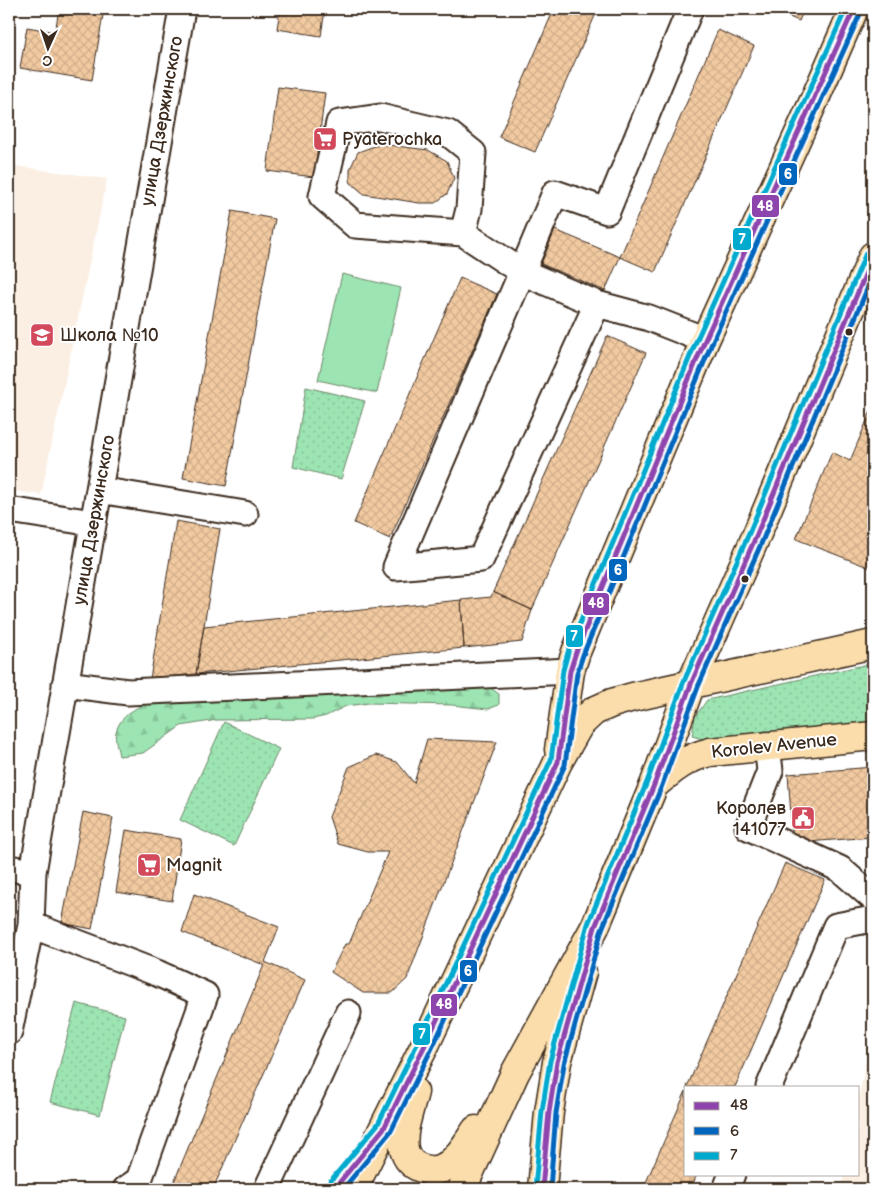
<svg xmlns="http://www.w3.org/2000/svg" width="882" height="1198" viewBox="0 0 882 1198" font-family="'Balsamiq Sans',sans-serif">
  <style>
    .built { fill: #fbefe3 }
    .grass { fill: url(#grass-dots); stroke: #6c8768 }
    .forest { fill: url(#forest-firs); stroke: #6c8768 }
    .garden { fill: #9ce4b2; stroke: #6c8768 }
    .building { fill: url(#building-cross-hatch); stroke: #3b2a1e }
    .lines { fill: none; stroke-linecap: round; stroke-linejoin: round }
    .minor-casing { stroke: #3b2a1e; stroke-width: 29 }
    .major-casing { stroke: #3b2a1e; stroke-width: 31 }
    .minor { stroke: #fff; stroke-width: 25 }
    .major { stroke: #faddab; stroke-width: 28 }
    .bus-1-casing { stroke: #fff; stroke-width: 9 }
    .bus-2-casing { stroke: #fff; stroke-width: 9 }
    .bus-3-casing { stroke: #fff; stroke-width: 9 }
    .bus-1 { stroke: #8e44ad; stroke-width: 5 }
    .bus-2 { stroke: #0065bd; stroke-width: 5 }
    .bus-3 { stroke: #00a9ce; stroke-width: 5 }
    .bus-dot { fill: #3b2a1e; stroke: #fff; stroke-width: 2 }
    .labels { text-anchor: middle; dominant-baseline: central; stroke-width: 4; stroke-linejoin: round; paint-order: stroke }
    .street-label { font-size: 18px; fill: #3b2a1e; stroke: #fff }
    .poi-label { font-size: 18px; fill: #3b2a1e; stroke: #fff; text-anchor: start }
    .line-badge { stroke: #fff; stroke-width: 2 }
    .badge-label { font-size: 14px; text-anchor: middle; font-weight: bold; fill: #fff }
  </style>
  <defs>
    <pattern id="grass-dots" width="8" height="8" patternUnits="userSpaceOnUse" patternTransform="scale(1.25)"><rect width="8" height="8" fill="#9ce4b2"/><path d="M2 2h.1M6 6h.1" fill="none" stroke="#87c499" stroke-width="1.8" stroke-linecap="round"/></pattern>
    <pattern id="forest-firs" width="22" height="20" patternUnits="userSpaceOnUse" patternTransform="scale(1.25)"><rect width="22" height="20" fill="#9ce4b2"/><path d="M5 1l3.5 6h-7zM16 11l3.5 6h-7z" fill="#87c499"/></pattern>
    <pattern id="building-cross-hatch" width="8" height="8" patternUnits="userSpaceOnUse" patternTransform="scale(1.25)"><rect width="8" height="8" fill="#f2caa1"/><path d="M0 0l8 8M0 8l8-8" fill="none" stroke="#d0ae8a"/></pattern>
  </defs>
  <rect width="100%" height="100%" fill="#fff"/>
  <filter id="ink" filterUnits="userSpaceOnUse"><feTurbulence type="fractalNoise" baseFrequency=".02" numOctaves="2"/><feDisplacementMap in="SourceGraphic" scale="10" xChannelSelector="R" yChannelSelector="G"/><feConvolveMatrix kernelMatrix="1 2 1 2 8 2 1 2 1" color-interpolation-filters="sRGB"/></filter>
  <g filter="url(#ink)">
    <path class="built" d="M9 165 107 179 41 495 9 490Z
      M873 1025V1189H841L844 1174H858V1101Z"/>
    <path class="grass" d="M306 387 365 401 341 479 293 467Z
      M873 663V728L710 741 692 736 695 717 707 700Z
      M224 722 279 749 234 846 180 820Z
      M76 1003 125 1016 100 1115 50 1102Z"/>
    <path class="forest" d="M481 681 499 694V705L488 709 452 705 369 703 346 706 326 716 313 719 217 720 181 726 143 753 119 756C118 749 114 738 116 732 121 712 143 705 159 697Z"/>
    <path class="garden" d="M342 274 401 288 377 393 318 380Z"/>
    <path class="building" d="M59 9H104L92 80 20 68 27 27 55 32Z
      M280 9H325L321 36 277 29Z
      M554 9H598L535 152 499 137Z
      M770 9H804L799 21Z
      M718 30 754 46 655 272 620 257Z
      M278 87 325 93 314 177 267 171Z
      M380 144 428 150 447 161 454 178 447 194 435 203H419L364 194 350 182V169L358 152Z
      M232 211 275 219 226 486 183 478Z
      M555 230 620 257 605 291 541 264Z
      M460 278 497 294 390 539 354 523Z
      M607 336 646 353 532 610 493 592Z
      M873 406V569L796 539 832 452 850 461Z
      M176 521 220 529 196 674 150 679Z
      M493 592 532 610 522 642 464 648 461 600 491 597Z
      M461 600 464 648 196 674 204 626Z
      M427 739 497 742 407 979 392 993H363L331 972 345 944H349L388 852H368L338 844 329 817 349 767 376 755 397 762 414 783Z
      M873 767V837L793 843 788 774Z
      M83 812 113 818 92 929 62 923Z
      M126 830 181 839 172 901 116 892Z
      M785 863 825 880 735 1087H687Z
      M194 894 279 927 265 962 305 980 213 1189H171L264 965 182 932Z
      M686 1091V1174H697L691 1189H643Z
      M873 1161V1189H868Z"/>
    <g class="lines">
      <defs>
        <path id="minor" d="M463 233 469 209 473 153 448 133 380 117 339 123 322 196 355 225 463 233 522 272 555 193 607 211 690 9
          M597 304 481 559 396 567 522 272 597 304 649 318 705 340
          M99 490 245 514
          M9 510 93 523
          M65 684 128 692 570 671
          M767 745 770 771 748 827 840 869 873 898
          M9 868 33 872
          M31 925 157 973 205 995 139 1180 126 1189
          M9 1032 31 925 33 872 182 9
          M769 1087 836 926 873 919
          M267 1189 348 1013
          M726 1189 732 1174"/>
        <path id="major" d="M559 750 570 671 576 652 705 340 817 94 854 9
          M654 785C673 769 686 758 710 752L873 736
          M414 1092C410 1109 401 1131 404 1149 406 1158 412 1165 421 1168 448 1179 463 1149 476 1130
          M353 1189 426 1043 558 762 579 725 594 711 612 703 633 697 873 644
          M462 1189 515 1073 595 927 654 785 691 684 754 541 873 256
          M542 1189 549 1112 557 1062 582 972"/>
      </defs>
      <use href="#minor" class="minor-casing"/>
      <use href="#major" class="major-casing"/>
      <use href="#minor" class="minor"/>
      <use href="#major" class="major"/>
      <defs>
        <path id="bus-1" d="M334 1189 384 1128 426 1043 558 762 570 671 576 652 705 340 854 9
          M542 1189 549 1112 557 1062 595 927 654 785 691 684 754 541 873 256"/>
        <path id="bus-2" d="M343 1189 391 1131 433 1046 565 765 577 673 583 655 712 343 861 12
          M550 1189 556 1113 564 1064 602 929 661 788 698 687 761 544 873 275"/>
        <path id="bus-3" d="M328 1184 378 1124 419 1040 551 760 563 670 569 649 698 337 846 9
          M535 1188 542 1111 550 1061 588 924 647 782 684 681 747 538 866 253"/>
      </defs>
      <use href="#bus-1" class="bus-1-casing"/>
      <use href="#bus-2" class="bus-2-casing"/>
      <use href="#bus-3" class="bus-3-casing"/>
      <use href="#bus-1" class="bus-1"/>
      <use href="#bus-2" class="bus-2"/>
      <use href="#bus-3" class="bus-3"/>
    </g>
  </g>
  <defs>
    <symbol id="supermarket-square" viewBox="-11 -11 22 22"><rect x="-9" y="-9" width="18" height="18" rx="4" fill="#d1495b" stroke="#fff"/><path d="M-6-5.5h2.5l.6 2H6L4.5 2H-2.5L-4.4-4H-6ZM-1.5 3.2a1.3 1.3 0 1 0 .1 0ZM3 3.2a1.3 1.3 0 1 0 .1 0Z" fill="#fff"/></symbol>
    <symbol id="school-square" viewBox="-11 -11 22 22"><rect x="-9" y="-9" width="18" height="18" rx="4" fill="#d1495b" stroke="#fff"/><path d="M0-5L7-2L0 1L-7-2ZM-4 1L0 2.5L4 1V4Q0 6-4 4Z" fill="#fff"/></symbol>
    <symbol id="civic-square" viewBox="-11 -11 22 22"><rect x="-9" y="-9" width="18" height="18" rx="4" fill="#d1495b" stroke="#fff"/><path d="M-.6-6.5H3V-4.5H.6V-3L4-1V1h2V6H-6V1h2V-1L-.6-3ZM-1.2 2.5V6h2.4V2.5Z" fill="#fff"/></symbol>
  </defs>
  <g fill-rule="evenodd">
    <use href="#supermarket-square" x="311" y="125" width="28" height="28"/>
    <use href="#school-square" x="28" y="321" width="28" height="28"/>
    <use href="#civic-square" x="789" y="804" width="28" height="28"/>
    <use href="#supermarket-square" x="135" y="851" width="28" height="28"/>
  </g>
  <g class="bus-dot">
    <circle cx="849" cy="332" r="4.5"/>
    <circle cx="745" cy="579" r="4.5"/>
  </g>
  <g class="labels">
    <g class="street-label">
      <text transform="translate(162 121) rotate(-80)">улица Дзержинского</text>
      <text transform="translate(94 520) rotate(-80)">улица Дзержинского</text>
      <text transform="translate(774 746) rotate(-6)">Korolev Avenue</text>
    </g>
    <g class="poi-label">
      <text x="342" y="139">Pyaterochka</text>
      <text x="60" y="335">Школа №10</text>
      <text x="786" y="808" text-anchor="end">Королев<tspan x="786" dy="21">141077</tspan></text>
      <text x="166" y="865">Magnit</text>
    </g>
  </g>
  <g class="line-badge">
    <rect x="778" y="162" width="20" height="24" rx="5" fill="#0065bd"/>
    <rect x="751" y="194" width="29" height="24" rx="5" fill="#8e44ad"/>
    <rect x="732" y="227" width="20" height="24" rx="5" fill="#00a9ce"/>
    <rect x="608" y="558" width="20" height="24" rx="5" fill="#0065bd"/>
    <rect x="582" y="592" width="28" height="24" rx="5" fill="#8e44ad"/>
    <rect x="565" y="624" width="19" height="24" rx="5" fill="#00a9ce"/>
    <rect x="459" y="959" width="19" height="24" rx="5" fill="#0065bd"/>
    <rect x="430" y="993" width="28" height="24" rx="5" fill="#8e44ad"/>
    <rect x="412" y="1022" width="19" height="24" rx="5" fill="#00a9ce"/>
  </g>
  <g class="badge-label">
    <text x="788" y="179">6</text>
    <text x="765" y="211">48</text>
    <text x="742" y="244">7</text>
    <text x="618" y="575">6</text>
    <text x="596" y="608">48</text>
    <text x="574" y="641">7</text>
    <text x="468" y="976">6</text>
    <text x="444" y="1009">48</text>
    <text x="422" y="1039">7</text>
  </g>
  <rect width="882" height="1198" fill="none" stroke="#fff" stroke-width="30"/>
  <rect x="15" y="15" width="852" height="1168" fill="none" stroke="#3b2a1e" stroke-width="2" filter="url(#ink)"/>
  <rect x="684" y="1086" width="175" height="90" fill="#ffffff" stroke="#b1aaa5"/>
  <rect x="694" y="1102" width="25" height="8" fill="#8e44ad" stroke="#b1aaa5"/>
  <text x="730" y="1110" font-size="15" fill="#3b2a1e">48</text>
  <rect x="694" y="1127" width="25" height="8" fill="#0065bd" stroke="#b1aaa5"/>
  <text x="730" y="1136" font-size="15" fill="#3b2a1e">6</text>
  <rect x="694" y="1152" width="25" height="8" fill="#00a9ce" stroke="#b1aaa5"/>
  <text x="730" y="1160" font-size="15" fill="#3b2a1e">7</text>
  <g transform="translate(48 48) rotate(183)" stroke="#ffffff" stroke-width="4" paint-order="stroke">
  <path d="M0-4L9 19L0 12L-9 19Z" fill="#3b2a1e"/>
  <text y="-8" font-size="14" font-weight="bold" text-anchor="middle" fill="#3b2a1e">С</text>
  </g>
</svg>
